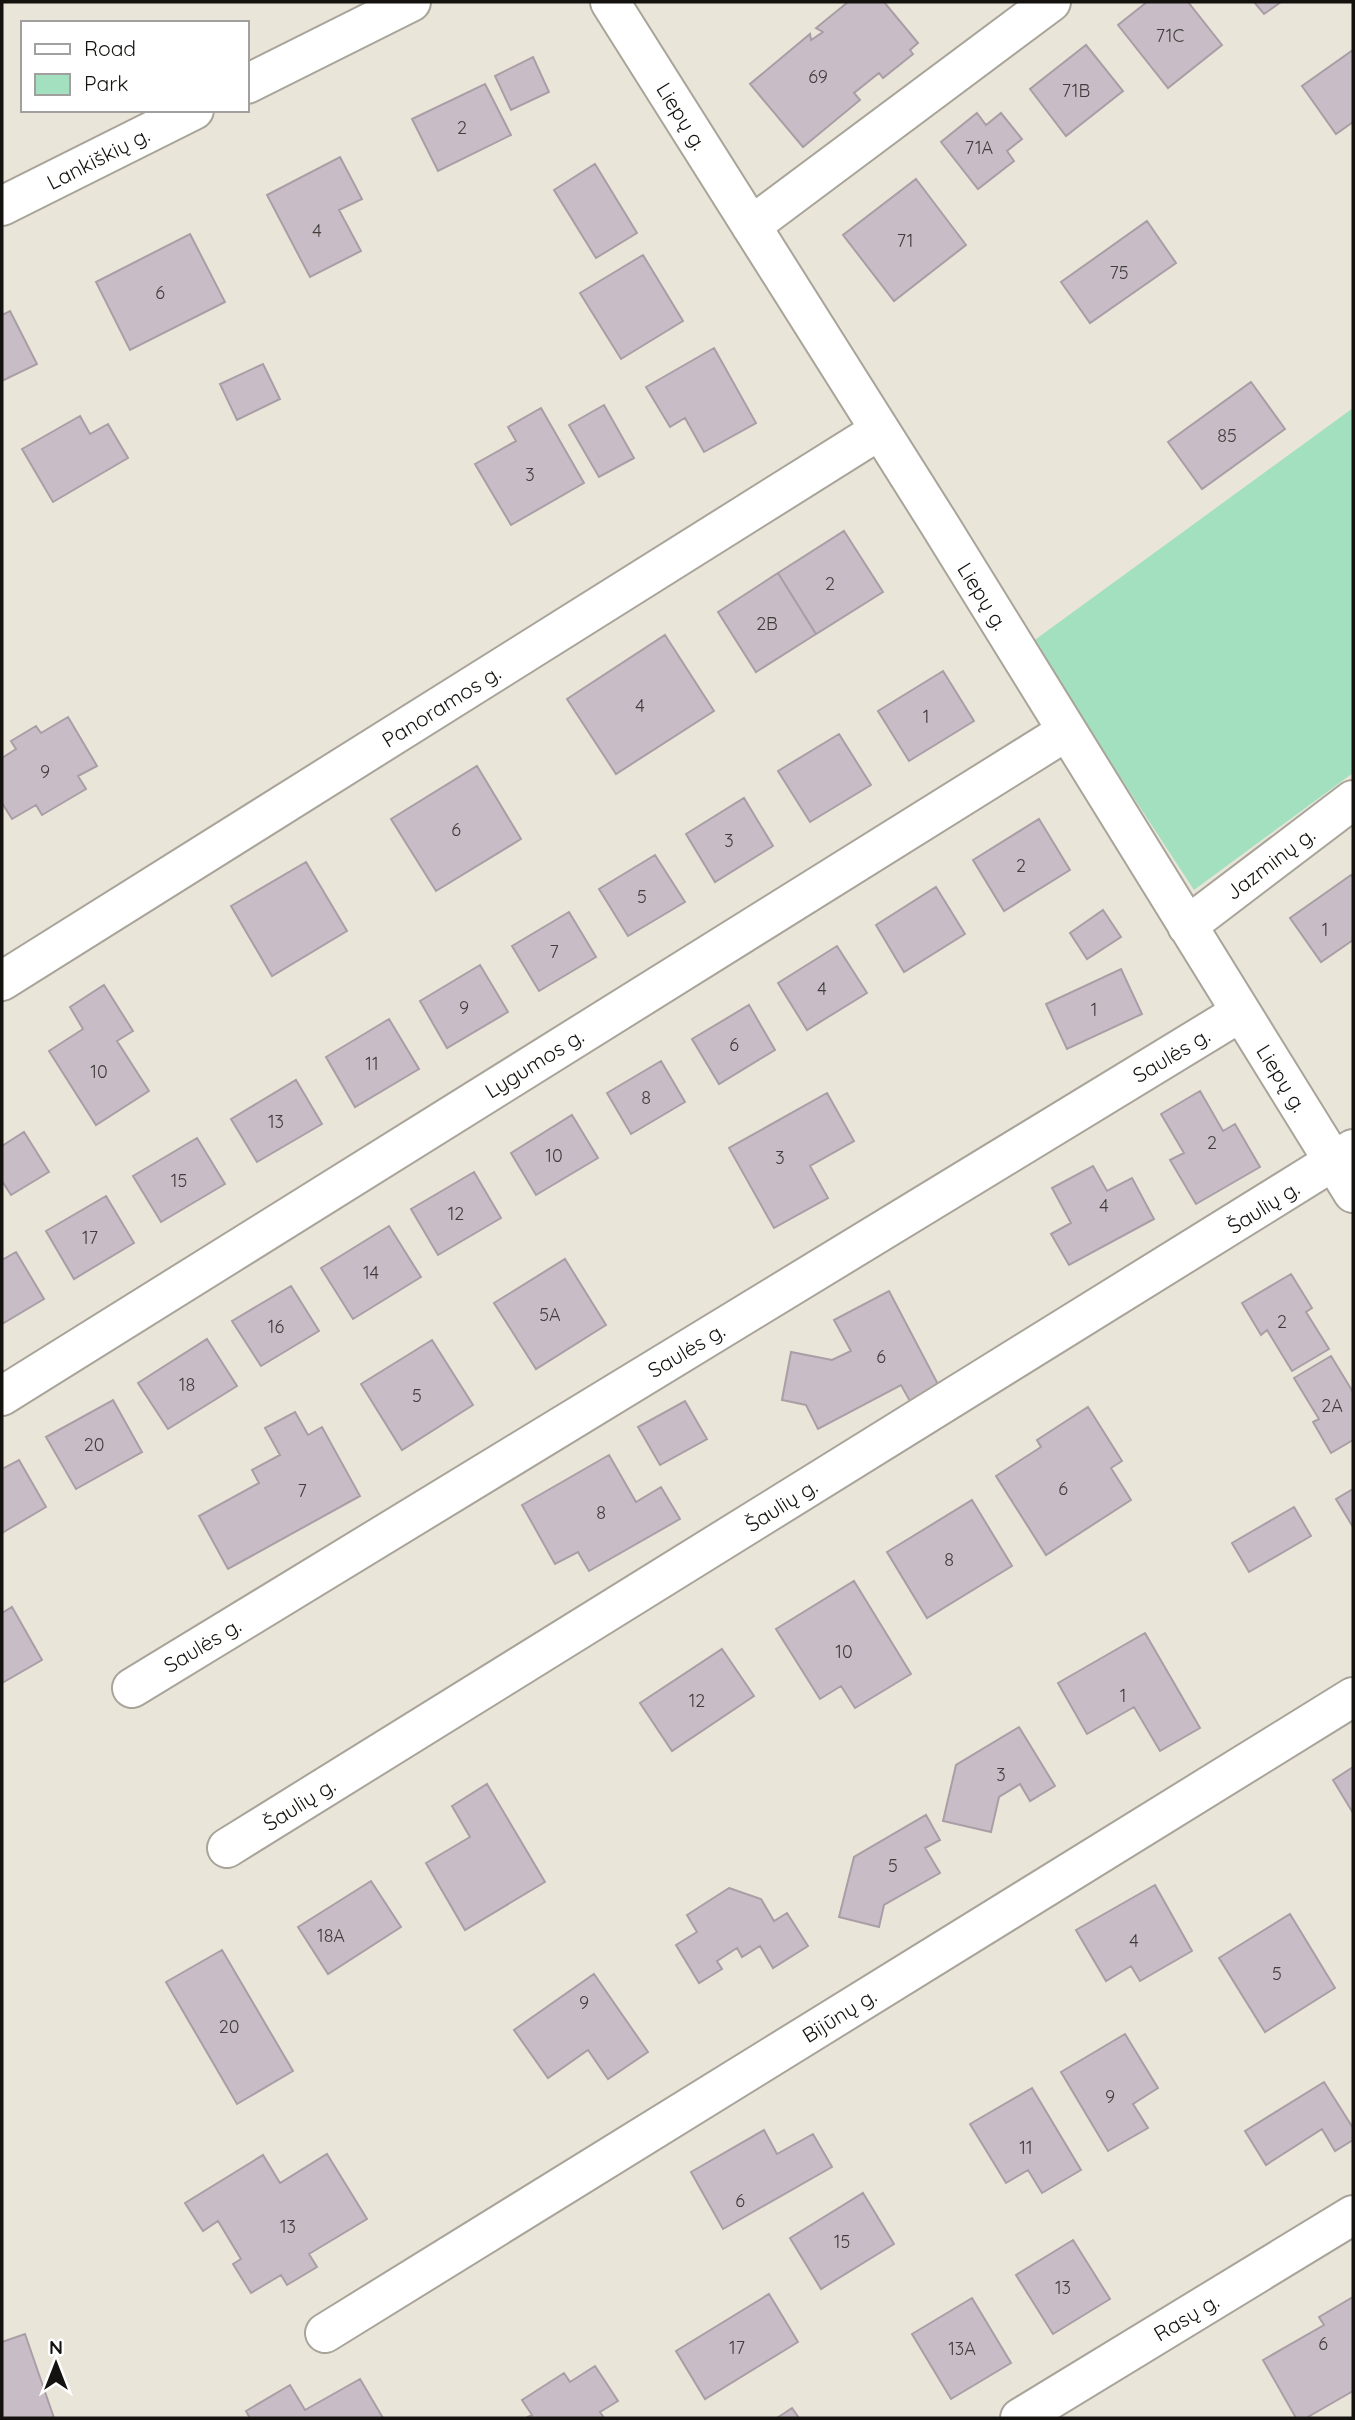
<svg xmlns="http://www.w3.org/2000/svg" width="1355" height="2420" viewBox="0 0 1355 2420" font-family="Quicksand,sans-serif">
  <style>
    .green { fill: #a2e0c0 }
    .building { fill: #c8bdc6; stroke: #a99ea6; stroke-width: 2 }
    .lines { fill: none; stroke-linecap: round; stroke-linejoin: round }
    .minor-casing { stroke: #a9a499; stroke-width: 42 }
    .minor { stroke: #fff; stroke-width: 38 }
    .labels { text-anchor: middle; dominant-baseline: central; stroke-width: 5; stroke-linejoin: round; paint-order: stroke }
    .number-label { font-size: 18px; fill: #413d3c }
    .street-label { font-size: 21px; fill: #14120e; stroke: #fff }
  </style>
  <rect width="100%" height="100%" fill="#eae5d9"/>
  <path class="green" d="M1353 408V773L1194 890 1032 642Z"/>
  <path class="building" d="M848 2H884L918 43 910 50 913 54 883 78 879 73 854 93 860 100 803 147 750 84 810 34 811 40 823 32 816 28Z
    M1147 2H1188L1222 45 1168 88 1118 25Z
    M1254 2H1281L1264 14Z
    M1086 45 1123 91 1066 136 1030 89Z
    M1353 50V122L1336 134 1302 86Z
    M533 57 549 92 511 110 495 76Z
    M485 84 511 135 438 171 412 119Z
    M977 113 986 125 1001 113 1022 139 1007 151 1014 161 978 189 941 142Z
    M340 157 362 199 339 210 361 251 310 277 267 195Z
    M595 164 637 233 596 258 554 190Z
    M916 179 966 245 894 301 843 235Z
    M1147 221 1176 263 1090 323 1061 282Z
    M190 234 225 302 130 350 96 282Z
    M643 255 683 321 621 359 580 293Z
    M10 311 37 364 2 381V315Z
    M714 348 756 423 704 452 685 418 670 427 646 387Z
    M263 364 280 399 237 420 220 384Z
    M1251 382 1285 429 1202 489 1168 442Z
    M604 405 634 458 599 477 569 425Z
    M541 408 584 483 511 525 475 464 516 441 508 427Z
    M80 416 90 434 108 424 128 458 53 502 22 449Z
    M844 531 883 592 816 634 778 573Z
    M778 573 816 634 756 672 718 612Z
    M665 635 714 711 616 774 567 699Z
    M943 671 974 721 909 761 878 711Z
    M68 717 97 766 78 776 86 789 42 815 36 805 12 819 2 803V758L16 749 11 741 36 726 41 733Z
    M839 734 871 785 810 822 778 771Z
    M477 766 521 839 436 891 391 819Z
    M744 798 773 846 715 882 686 834Z
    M1039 819 1070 870 1004 911 973 860Z
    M655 855 685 902 628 936 599 889Z
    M306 862 347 931 272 976 231 906Z
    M1351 875 1353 877V940L1321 962 1290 918Z
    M936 887 965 934 904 972 876 925Z
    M1103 910 1121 937 1087 959 1070 933Z
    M569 912 596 957 539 991 512 946Z
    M837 946 867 993 807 1030 778 983Z
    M480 965 508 1012 447 1048 420 1001Z
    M1121 969 1142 1014 1067 1049 1046 1004Z
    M104 985 133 1031 117 1041 149 1091 96 1125 49 1051 83 1029 70 1007Z
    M749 1005 775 1050 719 1084 692 1039Z
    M389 1019 419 1069 355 1107 326 1057Z
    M661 1061 685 1102 631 1134 607 1093Z
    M296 1080 322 1124 257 1162 231 1119Z
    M1200 1091 1223 1131 1235 1124 1260 1167 1196 1204 1170 1160 1184 1153 1161 1114Z
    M827 1093 854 1141 810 1166 828 1198 774 1228 729 1148Z
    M572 1115 598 1158 536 1195 511 1153Z
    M24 1132 49 1172 11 1195 2 1181V1146Z
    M197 1138 225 1184 161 1222 133 1176Z
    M1093 1166 1107 1191 1132 1178 1154 1219 1069 1265 1051 1234 1071 1223 1052 1188Z
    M474 1172 501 1218 438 1255 411 1209Z
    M106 1196 134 1243 74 1279 46 1231Z
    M389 1226 421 1277 353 1319 321 1268Z
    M16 1252 44 1299 2 1324V1260Z
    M565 1259 606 1325 536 1369 494 1303Z
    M1291 1274 1312 1308 1306 1312 1329 1349 1292 1371 1267 1330 1261 1335 1242 1303Z
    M291 1286 319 1331 261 1366 232 1321Z
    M889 1291 940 1388 911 1403 901 1385 818 1429 806 1405 782 1400 791 1352 832 1360 851 1351 834 1320Z
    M207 1339 237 1386 168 1429 138 1383Z
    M432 1340 473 1405 402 1450 361 1384Z
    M1331 1356 1353 1392V1440L1331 1453 1313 1422 1319 1419 1294 1378Z
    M113 1400 142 1452 76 1489 46 1437Z
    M685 1401 707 1439 660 1465 638 1427Z
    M1088 1407 1122 1461 1111 1468 1131 1500 1046 1555 996 1476 1041 1447 1037 1440Z
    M295 1412 308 1435 322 1427 360 1496 228 1569 199 1516 259 1483 252 1470 280 1455 265 1428Z
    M609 1455 636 1502 661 1487 680 1519 589 1571 578 1552 555 1564 522 1505Z
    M19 1460 46 1507 2 1533V1469Z
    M1353 1489V1527L1336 1499Z
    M972 1500 1012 1566 927 1618 887 1552Z
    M1294 1507 1311 1536 1249 1572 1232 1543Z
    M854 1581 911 1674 855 1708 841 1686 820 1699 776 1629Z
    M12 1607 42 1660 2 1683V1613Z
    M1145 1633 1200 1728 1160 1751 1134 1707 1087 1734 1058 1683Z
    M722 1649 754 1696 672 1751 640 1703Z
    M1019 1727 1055 1786 1030 1801 1020 1784 999 1797 991 1832 943 1821 956 1765Z
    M1353 1767V1813L1333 1780Z
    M487 1784 545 1882 465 1930 426 1863 470 1837 452 1806Z
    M926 1815 940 1840 925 1848 940 1873 884 1905 879 1927 839 1917 854 1857Z
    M371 1881 401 1927 328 1974 298 1927Z
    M1155 1885 1192 1951 1140 1981 1131 1966 1106 1981 1076 1930Z
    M729 1888 761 1899 774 1921 787 1913 808 1946 773 1968 760 1946 742 1957 737 1948 717 1961 722 1969 699 1983 676 1945 697 1932 687 1915Z
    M1290 1914 1335 1988 1265 2032 1219 1958Z
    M222 1950 293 2071 237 2104 166 1982Z
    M594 1974 648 2052 608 2079 588 2050 548 2078 514 2030Z
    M1125 2034 1158 2088 1133 2104 1148 2128 1108 2151 1061 2072Z
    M1324 2082 1353 2128V2140L1335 2151 1322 2129 1266 2165 1245 2131Z
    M1032 2088 1081 2170 1042 2193 1028 2170 1006 2183 970 2124Z
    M764 2130 777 2154 813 2134 832 2167 723 2229 691 2172Z
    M327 2154 367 2219 309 2254 317 2267 287 2285 281 2275 251 2293 233 2264 241 2259 218 2221 203 2231 185 2203 263 2155 280 2183Z
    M863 2193 894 2244 821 2289 790 2238Z
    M1073 2240 1110 2299 1053 2334 1016 2275Z
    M769 2294 798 2342 705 2399 676 2351Z
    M1353 2297V2391L1306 2418H1296L1263 2360 1324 2325 1319 2317Z
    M972 2298 1011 2363 951 2399 912 2334Z
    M25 2334 54 2418H2V2342Z
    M595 2366 618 2401 600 2412 604 2418H526L532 2415 522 2400 564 2373 570 2382Z
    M360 2379 383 2418H250L246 2411 290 2385 305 2410Z
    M792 2408 799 2418H777Z"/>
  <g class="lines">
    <defs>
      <path id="minor" d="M610 2 938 522 1353 1193
        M247 84 411 2
        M2 206 194 110
        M751 226 1051 2
        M1187 926 1353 800
        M2 981 880 430
        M2 1396 1067 731
        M132 1688 1241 1012
        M227 1848 1353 1149
        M325 2333 1353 1697
        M1020 2418 1353 2215"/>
    </defs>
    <use href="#minor" class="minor-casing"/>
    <use href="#minor" class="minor"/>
  </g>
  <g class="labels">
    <g class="number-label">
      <text x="1170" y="35">71C</text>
      <text x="818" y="76">69</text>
      <text x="1076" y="90">71B</text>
      <text x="462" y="127">2</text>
      <text x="979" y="147">71A</text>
      <text x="317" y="230">4</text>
      <text x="905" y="240">71</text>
      <text x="1119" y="272">75</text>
      <text x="160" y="292">6</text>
      <text x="1227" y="435">85</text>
      <text x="530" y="474">3</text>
      <text x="830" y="583">2</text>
      <text x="767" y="623">2B</text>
      <text x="640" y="705">4</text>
      <text x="926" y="716">1</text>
      <text x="45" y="771">9</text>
      <text x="456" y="829">6</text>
      <text x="729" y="840">3</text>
      <text x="1021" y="865">2</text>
      <text x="642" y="896">5</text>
      <text x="1325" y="929">1</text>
      <text x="554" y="951">7</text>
      <text x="822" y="988">4</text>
      <text x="464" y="1007">9</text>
      <text x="1094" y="1009">1</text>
      <text x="734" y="1044">6</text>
      <text x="372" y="1063">11</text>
      <text x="99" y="1071">10</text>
      <text x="646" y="1097">8</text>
      <text x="276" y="1121">13</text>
      <text x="1212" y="1142">2</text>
      <text x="554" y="1155">10</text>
      <text x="780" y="1157">3</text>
      <text x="179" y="1180">15</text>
      <text x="1104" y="1205">4</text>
      <text x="456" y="1213">12</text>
      <text x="90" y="1237">17</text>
      <text x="371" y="1272">14</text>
      <text x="550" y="1314">5A</text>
      <text x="1282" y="1321">2</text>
      <text x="276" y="1326">16</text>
      <text x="881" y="1356">6</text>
      <text x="187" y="1384">18</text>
      <text x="417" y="1395">5</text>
      <text x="1332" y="1405">2A</text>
      <text x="94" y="1444">20</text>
      <text x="1063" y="1488">6</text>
      <text x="302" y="1490">7</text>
      <text x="601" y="1512">8</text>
      <text x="949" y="1559">8</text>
      <text x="844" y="1651">10</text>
      <text x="1123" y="1695">1</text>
      <text x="697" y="1700">12</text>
      <text x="1001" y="1774">3</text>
      <text x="893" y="1865">5</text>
      <text x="331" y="1935">18A</text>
      <text x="1134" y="1940">4</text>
      <text x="1277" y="1973">5</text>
      <text x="584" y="2002">9</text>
      <text x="229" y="2026">20</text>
      <text x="1110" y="2096">9</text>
      <text x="1026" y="2147">11</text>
      <text x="740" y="2200">6</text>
      <text x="288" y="2226">13</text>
      <text x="842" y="2241">15</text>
      <text x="1063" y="2287">13</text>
      <text x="1323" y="2343">6</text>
      <text x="737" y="2347">17</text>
      <text x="962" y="2348">13A</text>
    </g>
    <g class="street-label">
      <text transform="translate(682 116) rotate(58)">Liepų g.</text>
      <text transform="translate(98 158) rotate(-27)">Lankiškių g.</text>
      <text transform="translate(983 596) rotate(58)">Liepų g.</text>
      <text transform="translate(441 706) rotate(-32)">Panoramos g.</text>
      <text transform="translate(1270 863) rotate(-37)">Jazminų g.</text>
      <text transform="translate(1171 1055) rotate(-31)">Saulės g.</text>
      <text transform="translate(534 1063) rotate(-32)">Lygumos g.</text>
      <text transform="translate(1282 1078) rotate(58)">Liepų g.</text>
      <text transform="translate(1263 1207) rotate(-32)">Šaulių g.</text>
      <text transform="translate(686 1350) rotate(-31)">Saulės g.</text>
      <text transform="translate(781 1505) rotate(-32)">Šaulių g.</text>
      <text transform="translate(202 1645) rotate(-31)">Saulės g.</text>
      <text transform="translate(299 1804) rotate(-32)">Šaulių g.</text>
      <text transform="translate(839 2015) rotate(-32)">Bijūnų g.</text>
      <text transform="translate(1186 2317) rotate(-31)">Rasų g.</text>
    </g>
  </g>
  <rect width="1355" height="2420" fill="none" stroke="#14120e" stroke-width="7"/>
  <rect x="21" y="21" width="228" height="91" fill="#ffffff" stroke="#a1a09f" stroke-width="2"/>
  <rect x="35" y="44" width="35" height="10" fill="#ffffff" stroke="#a1a09f" stroke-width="2"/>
  <text x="84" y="56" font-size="21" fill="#14120e">Road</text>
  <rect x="35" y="74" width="35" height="21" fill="#a2e0c0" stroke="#a1a09f" stroke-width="2"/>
  <text x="84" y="91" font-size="21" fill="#14120e">Park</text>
  <g transform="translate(56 2364)" stroke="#ffffff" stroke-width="5" paint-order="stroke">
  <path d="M0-5L12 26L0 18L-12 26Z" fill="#14120e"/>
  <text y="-10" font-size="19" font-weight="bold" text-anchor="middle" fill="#14120e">N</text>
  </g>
</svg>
